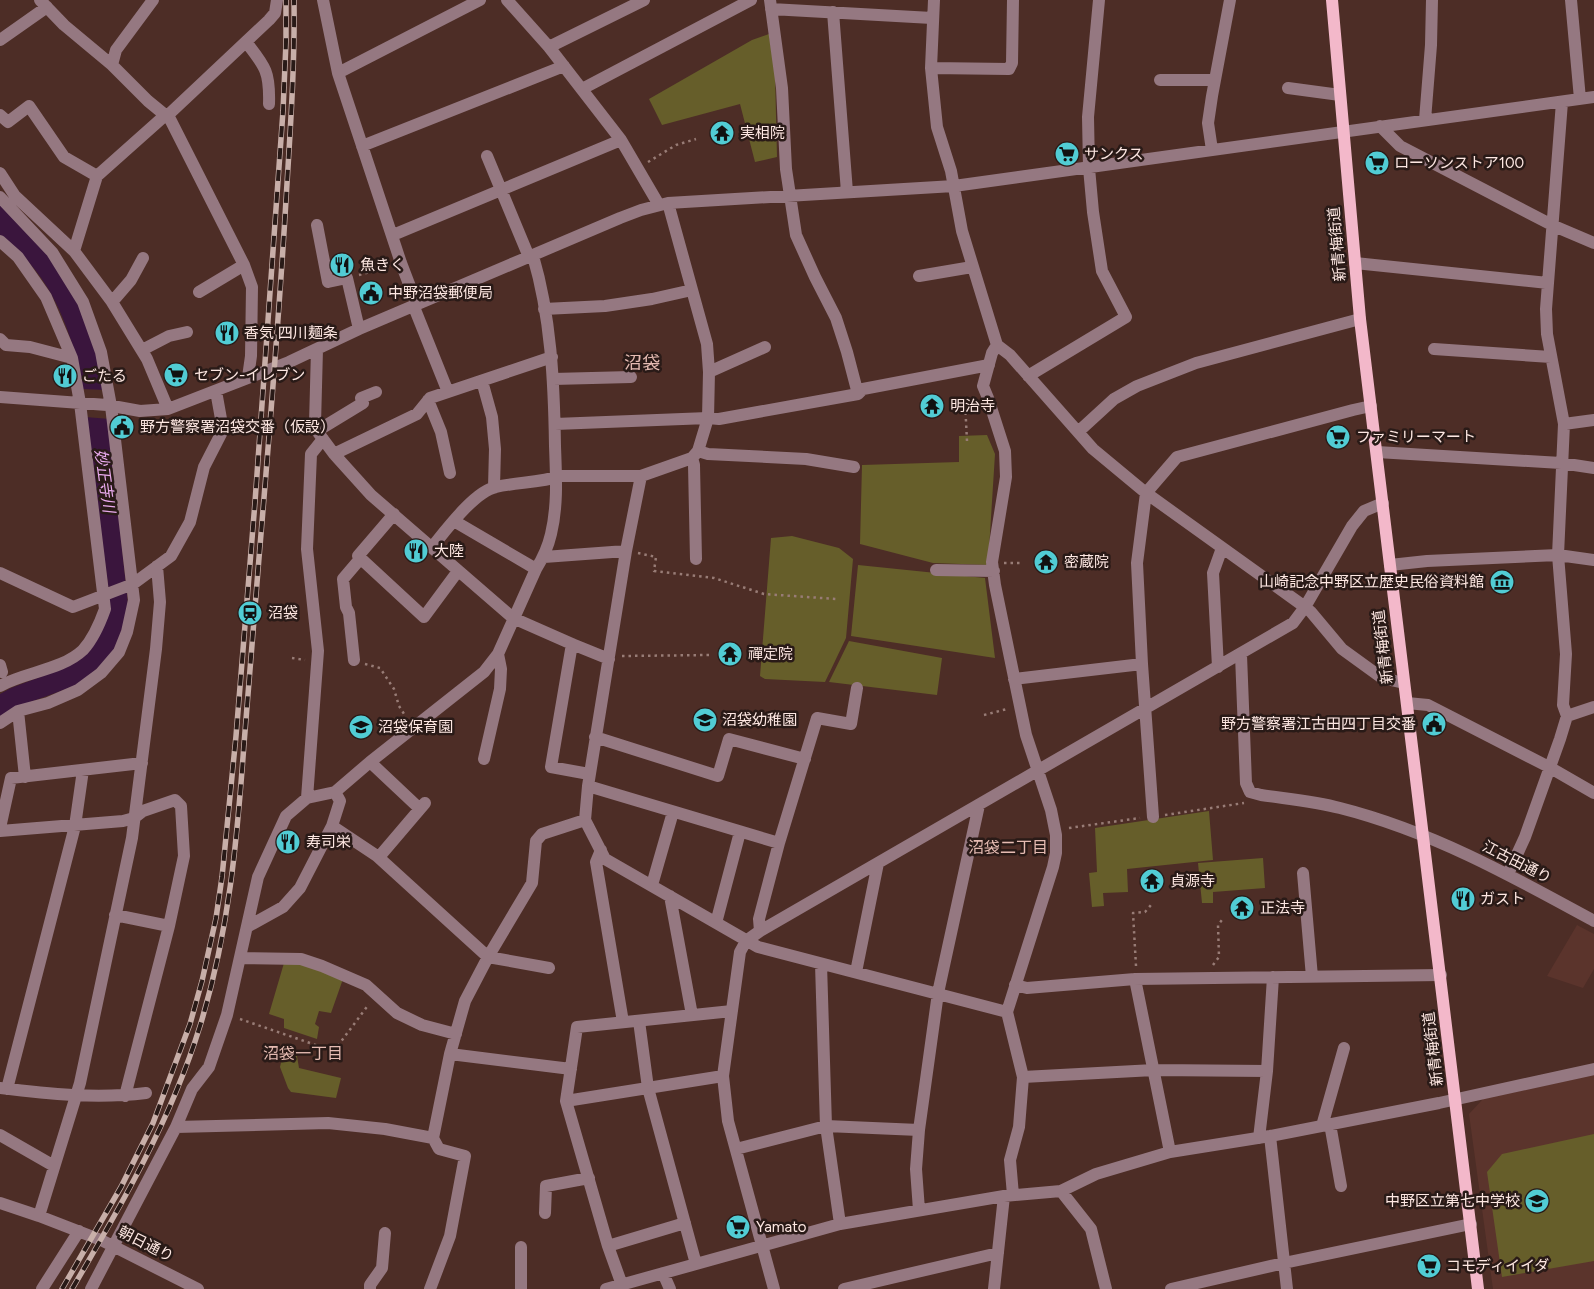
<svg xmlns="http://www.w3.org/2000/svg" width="1594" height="1289" viewBox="0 0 1594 1289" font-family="Figtree,'Noto Sans JP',sans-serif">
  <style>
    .built { fill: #5b342c }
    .green { fill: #665e2a }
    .water { fill: #3a153d }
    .pier { fill: #4d2d26 }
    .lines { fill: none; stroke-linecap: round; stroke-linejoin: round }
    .path { stroke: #987c76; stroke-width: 2.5; stroke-dasharray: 2.5 4; stroke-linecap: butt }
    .minor { stroke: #957881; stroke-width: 12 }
    .major { stroke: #f3b8ca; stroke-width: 12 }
    .rail-casing { stroke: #c8afa9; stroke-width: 5.5 }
    .rail { stroke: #291a17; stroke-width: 4; stroke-dasharray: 11; stroke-linecap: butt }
    .labels { text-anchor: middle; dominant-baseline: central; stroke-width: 5; stroke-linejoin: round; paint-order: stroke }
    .poi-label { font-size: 15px; fill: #fde7e2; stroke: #291a17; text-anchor: start }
    .street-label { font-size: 15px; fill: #fde7e2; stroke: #291a17 }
    .water-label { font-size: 16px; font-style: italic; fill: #e9aaed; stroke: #291a17 }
    .neighbourhood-label { font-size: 16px; fill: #e5bbb2; stroke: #291a17 }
    .quarter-label { font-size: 18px; fill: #e5bbb2; stroke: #291a17 }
  </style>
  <rect width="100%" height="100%" fill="#4d2d26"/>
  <path class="built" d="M1577 925 1594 934V969L1583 988 1547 976Z
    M1594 1075V1289H1493L1469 1114 1483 1099Z"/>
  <path class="green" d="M769 34 775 73 777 157 755 162 740 104 662 125 649 99 752 40Z
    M987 435 995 454 988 565 933 563 860 544 862 465 959 462V436Z
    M792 536 839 548 853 559 846 638 825 682 765 679 760 676 771 538Z
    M858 565 985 578 995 658 851 636Z
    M849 641 942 658 937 695 829 682Z
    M1209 811 1213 860 1127 869 1128 892 1103 893 1104 906 1092 907 1089 873 1097 872 1095 828Z
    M1263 858 1265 888 1213 892V903H1202L1198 863Z
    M284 963H300L343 979 331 1013 319 1011 315 1024 319 1027 317 1039 284 1028V1019L269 1014Z
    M283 1054 297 1056 299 1068 341 1078 336 1098 291 1092 288 1088 280 1067Z
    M1594 1134V1261L1502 1277 1487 1172 1502 1154Z"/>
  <path class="water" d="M0 204 47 253 81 309 94 342 106 397 129 614 111 656 80 684 33 701 0 717V694L11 688 61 669 75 662 109 592 80 375C72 336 57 295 31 265 22 254 10 245 0 235Z"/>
  <path class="pier" d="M81 389 106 390 110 419 85 417Z"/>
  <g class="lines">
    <path class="path" d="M648 162 676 145 696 139
      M359 275 388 267
      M967 441 965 402 974 400
      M638 553 656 557 654 571 714 578 764 594 836 599
      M1004 563H1023
      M622 656 710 655
      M292 658 305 660
      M365 664 380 668 394 689 399 706 406 717
      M984 715 1007 709
      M1165 815 1244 803
      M1069 828 1140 818
      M1213 965 1219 957 1218 925 1222 920
      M1136 966 1133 913 1145 912 1151 905
      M240 1019 342 1054
      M334 1051 369 1004"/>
    <path class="minor" d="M40 0 64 25 112 65 148 101 170 119 244 265 252 287 251 356 248 377
      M323 0 338 73 401 263 417 305
      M507 0 549 47 621 140 659 205
      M770 0 782 88 786 169 796 235 815 277 836 318 847 352 858 394
      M934 0 931 68 937 127 951 171 962 231 997 345 1010 355 1093 449 1146 493 1305 607 1311 612 1342 649 1382 678 1404 683
      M1571 0 1580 99
      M771 9 932 18
      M833 12 847 192
      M0 40 47 7
      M246 42C266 67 270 73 269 104
      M549 47 644 0
      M112 65 116 50 153 0
      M931 68 1009 69 1012 63 1013 0
      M338 73 480 0
      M1160 80H1214
      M1288 88 1340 95
      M582 89 751 0
      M0 115 8 122 29 106 64 157 97 176
      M1425 120 1431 45 1432 0
      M1380 126 1400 146 1554 226 1594 243
      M362 146 564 66
      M1212 150 1208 123 1212 96 1230 0
      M487 156 529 257
      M0 173 15 196 74 251 112 302 147 359 168 409
      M0 197 52 252 83 302 101 352 111 406 134 600 127 632 119 652 101 673 78 690 48 703 18 711 0 723
      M317 225 328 282 347 278 359 329
      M393 235 621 140
      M0 241 18 257 46 297 72 358 80 403 105 609C100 623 94 638 83 650 62 670 25 672 0 686
      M74 251 97 176 161 119 167 116 269 20 275 13 277 0
      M1355 263 1548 283
      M919 276 972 267
      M199 292 244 265
      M112 302 131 280 143 258
      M414 307 448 392
      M544 309 605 306 652 299 692 290
      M0 339 6 345 30 347 72 358
      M997 345 992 353 983 386 988 398 1005 451 1006 477 992 562 995 585 1026 735 1051 810 1056 835V853L1053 867 1007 1012 1023 1077 1019 1127 1010 1160 1013 1195
      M317 349 315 424 317 431 334 454 371 495 513 618 572 644 609 659
      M1434 349 1551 357
      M142 350 169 336 187 332
      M989 365 863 389 858 394 719 419 708 418 698 451 692 458 641 476 626 551 588 786 585 820 605 859 758 947 1007 1012
      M709 372 765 347
      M1028 376 1126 317 1102 271 1093 212 1089 168 1088 117 1099 0
      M553 379 631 377
      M482 381 492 417 495 449 494 487
      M0 397 107 405 140 411 168 409 289 362 359 329 620 218 641 210 668 203 954 186 1594 97
      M428 400 441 432 450 473
      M555 424 708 418 709 372 707 344 668 203
      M1564 424 1594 420
      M317 431 363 403 361 398 376 392
      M1078 432 1114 399 1137 386 1196 363 1360 319
      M698 451 708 454 806 459 854 467
      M1377 452 1561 463 1594 468
      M334 454 417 414 430 398 552 357
      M692 458 694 465 696 559
      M394 514 358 556 424 617 458 571
      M454 521 536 569
      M432 547C446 530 475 491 496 487 518 482 540 483 560 476H641
      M544 557 626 551
      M1390 565 1427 561 1558 555 1594 560
      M936 570 994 571
      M0 573 73 607 133 584 171 556 190 522 204 467 223 430 216 391
      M572 644 551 767 589 774
      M1241 655 1246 783 1250 792 1261 795C1288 799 1314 801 1340 808 1431 831 1512 876 1594 921
      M354 660 349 613 346 607 343 579 360 559
      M0 665 2 672
      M1218 667 1213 573 1222 548
      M1014 679 1142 664
      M1407 703 1428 705 1549 767 1594 793
      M18 711 25 777
      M1567 716 1594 707
      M595 737 718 776 729 739 805 759
      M484 759 500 689 501 669 498 654
      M370 762 420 809
      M588 786 779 843
      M335 792 340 801 332 826 377 856 488 957 549 968
      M307 798 318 651 307 549 311 454 323 439
      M1153 817 1142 664 1137 563 1146 493 1177 457 1353 410 1371 406
      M0 828 11 778 142 763
      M0 831 123 821 134 818 143 811 175 800 181 806 184 856 169 926 125 1096
      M601 850 596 862 623 1022
      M379 857 425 803
      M1303 873 1312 977
      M1508 874 1525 837 1560 739 1567 716 1563 705 1566 654 1558 555 1564 424 1547 334 1546 309 1562 102
      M652 885 673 812
      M670 896 692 1015
      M115 915 169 926
      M716 923 740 832
      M247 927 283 907 300 888 332 826
      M760 931 759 919 779 843 817 718 851 724 857 688
      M240 958 301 959 322 966 366 985 397 1013 422 1025 456 1034
      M821 964 826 1126 840 1224
      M856 972 878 863
      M1135 979 1170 1152
      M1015 985 1027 988 1135 979 1441 975
      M639 1021 648 1088 696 1264
      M450 1054 571 1069
      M1023 1077 1154 1070 1267 1071
      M0 1088C48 1094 97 1099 146 1093
      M7 1089 75 826 83 770
      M566 1101 723 1076
      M1330 1124 1341 1186
      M1322 1126 1344 1048
      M176 1127 328 1123 385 1129 433 1138
      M0 1135 54 1166
      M1270 1136 1287 1289
      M1259 1138 1267 1071 1273 977
      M736 1149 826 1126 919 1130
      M1061 1191 1091 1229 1106 1289
      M0 1203 39 1216 101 1240 198 1289
      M919 1210 916 1169 919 1130 938 993 979 805
      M545 1213 546 1186 589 1178
      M39 1216 80 1083 132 838 156 649 160 602 157 566
      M608 1246 685 1223
      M521 1247V1289
      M663 1273 670 1289
      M622 1285 608 1246 566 1101 577 1027 732 1011
      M42 1289 79 1231
      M91 1289 176 1127 192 1089 209 1067 227 1015 258 877 286 816 307 798 335 792 370 762 484 672 498 654 536 569C543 558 548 547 551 534 558 505 556 475 555 446 554 382 551 317 533 256
      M370 1289V1285L382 1268 385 1233
      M430 1289 450 1236 465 1156 439 1149 433 1138 450 1054 465 1001 488 957 532 883 536 841 542 834 585 820
      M606 1289 840 1224 1004 1196 1061 1191 1096 1174 1170 1152 1270 1136 1439 1103 1594 1069
      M774 1289 728 1121 723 1076 740 952 746 941 760 931 1293 623 1305 607 1352 526 1364 511 1383 503
      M844 1289 998 1253
      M994 1289 1004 1196
      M1171 1289 1284 1263 1471 1224"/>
    <path class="major" d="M1332 0 1360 319 1478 1289"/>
    <defs>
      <path id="rail" d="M62 1289 121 1187 153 1123 190 1024 202 981 216 918 222 877 236 736 255 502 283 111 286 42V0
        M72 1289C122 1204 171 1120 200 1026 229 932 237 841 244 744 249 682 254 620 259 558 269 439 279 319 286 200 290 133 295 67 294 0"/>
    </defs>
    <use href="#rail" class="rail-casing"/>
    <use href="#rail" class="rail"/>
  </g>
  <defs>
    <symbol id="temple-disc" viewBox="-11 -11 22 22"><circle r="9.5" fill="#51ccd4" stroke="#291a17"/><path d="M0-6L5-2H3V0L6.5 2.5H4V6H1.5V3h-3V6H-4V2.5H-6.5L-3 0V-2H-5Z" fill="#111"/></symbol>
    <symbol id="supermarket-disc" viewBox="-11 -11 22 22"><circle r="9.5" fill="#51ccd4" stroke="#291a17"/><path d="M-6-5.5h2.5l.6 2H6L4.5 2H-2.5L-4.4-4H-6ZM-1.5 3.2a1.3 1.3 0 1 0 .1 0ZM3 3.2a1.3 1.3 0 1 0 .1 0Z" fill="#111"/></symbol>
    <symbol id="restaurant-disc" viewBox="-11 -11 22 22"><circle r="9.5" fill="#51ccd4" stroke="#291a17"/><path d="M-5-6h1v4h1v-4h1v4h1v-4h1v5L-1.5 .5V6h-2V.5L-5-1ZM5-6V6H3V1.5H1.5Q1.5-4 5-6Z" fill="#111"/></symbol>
    <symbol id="civic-disc" viewBox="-11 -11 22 22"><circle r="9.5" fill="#51ccd4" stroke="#291a17"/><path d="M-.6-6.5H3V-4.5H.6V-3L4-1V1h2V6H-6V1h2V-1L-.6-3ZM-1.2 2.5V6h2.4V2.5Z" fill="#111"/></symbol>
    <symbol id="museum-disc" viewBox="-11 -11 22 22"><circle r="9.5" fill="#51ccd4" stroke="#291a17"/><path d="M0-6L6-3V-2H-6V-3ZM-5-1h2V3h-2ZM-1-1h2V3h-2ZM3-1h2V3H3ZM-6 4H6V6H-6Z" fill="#111"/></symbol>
    <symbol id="station-disc" viewBox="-11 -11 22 22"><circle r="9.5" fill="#51ccd4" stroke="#291a17"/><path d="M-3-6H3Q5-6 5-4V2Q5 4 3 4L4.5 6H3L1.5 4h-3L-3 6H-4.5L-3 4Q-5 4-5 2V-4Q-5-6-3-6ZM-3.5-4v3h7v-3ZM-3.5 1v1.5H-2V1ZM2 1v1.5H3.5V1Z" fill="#111"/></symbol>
    <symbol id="school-disc" viewBox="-11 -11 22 22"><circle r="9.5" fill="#51ccd4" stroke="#291a17"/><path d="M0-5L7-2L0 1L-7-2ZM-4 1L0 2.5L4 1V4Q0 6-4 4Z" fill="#111"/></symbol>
  </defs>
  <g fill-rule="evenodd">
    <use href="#temple-disc" x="708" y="119" width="28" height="28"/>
    <use href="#supermarket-disc" x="1053" y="140" width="28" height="28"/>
    <use href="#supermarket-disc" x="1363" y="149" width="28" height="28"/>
    <use href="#restaurant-disc" x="328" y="251" width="28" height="28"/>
    <use href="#civic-disc" x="357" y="279" width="28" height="28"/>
    <use href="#restaurant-disc" x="213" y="319" width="28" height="28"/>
    <use href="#supermarket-disc" x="162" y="361" width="28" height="28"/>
    <use href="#restaurant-disc" x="51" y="362" width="28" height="28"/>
    <use href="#temple-disc" x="918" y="392" width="28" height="28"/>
    <use href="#civic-disc" x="108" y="413" width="28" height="28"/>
    <use href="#supermarket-disc" x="1324" y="423" width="28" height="28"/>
    <use href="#restaurant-disc" x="402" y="537" width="28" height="28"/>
    <use href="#temple-disc" x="1032" y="548" width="28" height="28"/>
    <use href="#museum-disc" x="1488" y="568" width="28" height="28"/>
    <use href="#station-disc" x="236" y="599" width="28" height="28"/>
    <use href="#temple-disc" x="716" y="640" width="28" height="28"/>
    <use href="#school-disc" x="691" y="706" width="28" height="28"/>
    <use href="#civic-disc" x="1420" y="710" width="28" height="28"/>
    <use href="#school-disc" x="347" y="713" width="28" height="28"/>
    <use href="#restaurant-disc" x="274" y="828" width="28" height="28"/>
    <use href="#temple-disc" x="1138" y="867" width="28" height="28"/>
    <use href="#restaurant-disc" x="1449" y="885" width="28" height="28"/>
    <use href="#temple-disc" x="1228" y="894" width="28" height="28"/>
    <use href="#school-disc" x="1523" y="1187" width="28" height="28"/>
    <use href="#supermarket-disc" x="724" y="1213" width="28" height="28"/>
    <use href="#supermarket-disc" x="1415" y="1252" width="28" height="28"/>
  </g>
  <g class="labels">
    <g class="poi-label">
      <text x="740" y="133">実相院</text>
      <text x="1084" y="154">サンクス</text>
      <text x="1394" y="163">ローソンストア100</text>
      <text x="360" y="265">魚きく</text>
      <text x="388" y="293">中野沼袋郵便局</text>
      <text x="244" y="333">香気 四川麺条</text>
      <text x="194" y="375">セブン-イレブン</text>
      <text x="82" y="376">ごたる</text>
      <text x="950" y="406">明治寺</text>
      <text x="140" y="427">野方警察署沼袋交番（仮設）</text>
      <text x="1356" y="437">ファミリーマート</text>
      <text x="434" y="551">大陸</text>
      <text x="1064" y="562">密蔵院</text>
      <text x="1484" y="582" text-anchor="end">山崎記念中野区立歴史民俗資料館</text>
      <text x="268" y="613">沼袋</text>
      <text x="748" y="654">禪定院</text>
      <text x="722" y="720">沼袋幼稚園</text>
      <text x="1416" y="724" text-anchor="end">野方警察署江古田四丁目交番</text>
      <text x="378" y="727">沼袋保育園</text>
      <text x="306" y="842">寿司栄</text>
      <text x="1170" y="881">貞源寺</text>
      <text x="1480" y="899">ガスト</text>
      <text x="1260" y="908">正法寺</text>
      <text x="1520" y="1201" text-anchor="end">中野区立第七中学校</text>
      <text x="756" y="1227">Yamato</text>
      <text x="1446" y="1266">コモディイイダ</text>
    </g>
    <g class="street-label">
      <text transform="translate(1337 244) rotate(-95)">新青梅街道</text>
      <text transform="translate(1383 647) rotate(-97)">新青梅街道</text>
      <text transform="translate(1517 862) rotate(27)">江古田通り</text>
      <text transform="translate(1433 1049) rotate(-97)">新青梅街道</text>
      <text transform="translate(146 1244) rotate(27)">朝日通り</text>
    </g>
    <g class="water-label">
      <text transform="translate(105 481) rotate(82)">妙正寺川</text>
    </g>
    <g class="neighbourhood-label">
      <text x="1008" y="847">沼袋二丁目</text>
      <text x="303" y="1053">沼袋一丁目</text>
    </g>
    <g class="quarter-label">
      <text x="642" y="363">沼袋</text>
    </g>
  </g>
</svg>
